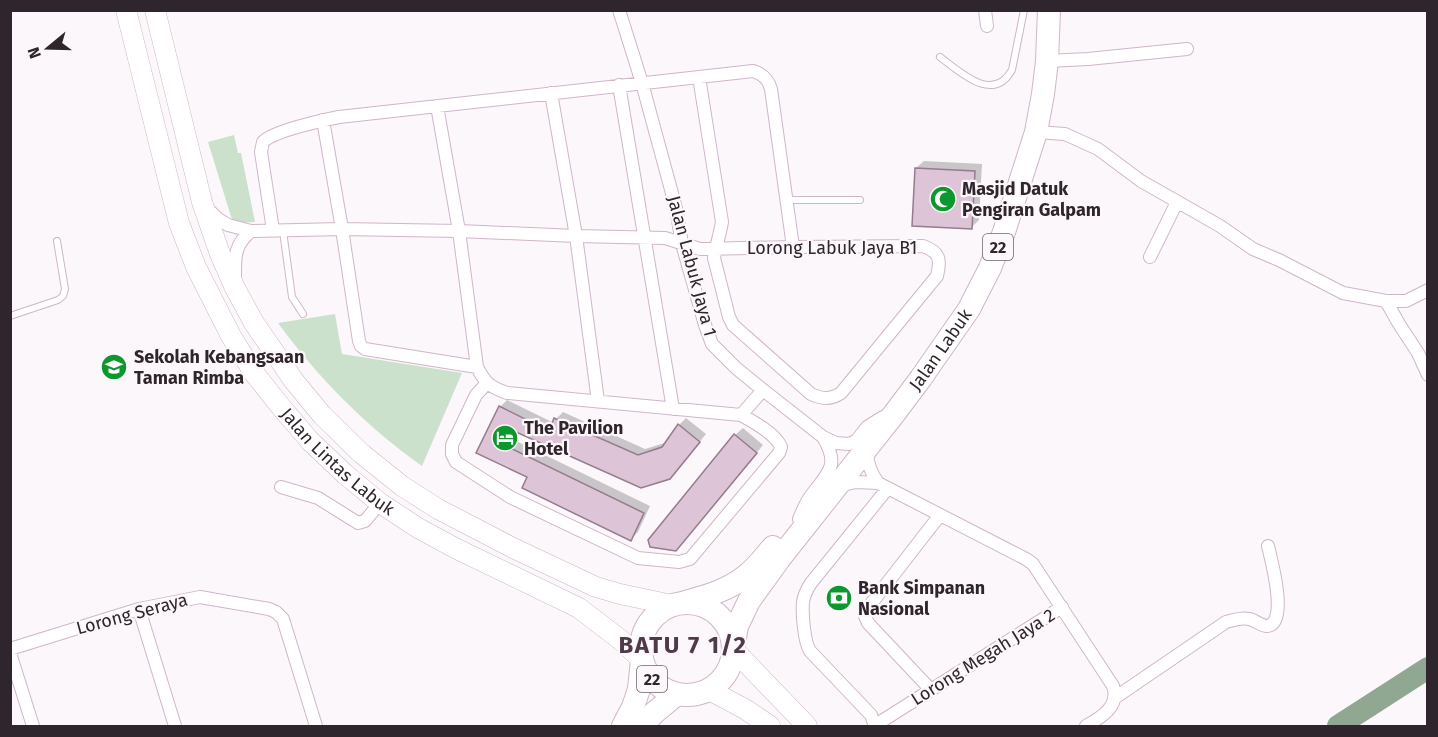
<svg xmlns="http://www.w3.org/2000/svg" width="1438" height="737" viewBox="0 0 1438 737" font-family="'Fira Sans',sans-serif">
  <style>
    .green { fill: #cbe1cb }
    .shadow { fill: #0003 }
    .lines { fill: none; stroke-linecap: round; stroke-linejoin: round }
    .river { stroke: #90a891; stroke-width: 22 }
    .building { fill: #dec4d7; stroke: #947c8d; stroke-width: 1.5 }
    .lane-casing { stroke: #cfb6c8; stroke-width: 8 }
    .street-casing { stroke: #cfb6c8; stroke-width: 14 }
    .primary-casing { stroke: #cfb6c8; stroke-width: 21 }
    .highway-casing { stroke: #cfb6c8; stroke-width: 24 }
    .lane { stroke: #fff; stroke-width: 6 }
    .street { stroke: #fff; stroke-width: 12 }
    .primary { stroke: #fff; stroke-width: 20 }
    .highway { stroke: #fff; stroke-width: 22 }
    .labels { text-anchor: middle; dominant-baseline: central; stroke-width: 4.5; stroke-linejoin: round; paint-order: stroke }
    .shield { fill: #fcf7fb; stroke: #6c646a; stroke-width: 1.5 }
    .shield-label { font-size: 16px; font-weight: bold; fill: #2f252c }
    .poi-label { font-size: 18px; font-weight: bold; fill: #2f252c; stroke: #fcf7fb; text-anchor: start }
    .street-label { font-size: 18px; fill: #2f252c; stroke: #fcf7fb }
    .district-label { font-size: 24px; font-weight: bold; letter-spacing: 1.5px; fill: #4f3a49; stroke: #fcf7fb }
  </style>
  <rect width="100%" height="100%" fill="#fcf7fb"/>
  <path class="green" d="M234 135 238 153H241L255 222 233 223 208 142Z
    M335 314 342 354 462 373 422 466C366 426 319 379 278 323Z"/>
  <path class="shadow" d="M924 161 982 164 979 220 971 228 916 168Z
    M507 400 554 423 556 419 563 412 645 449 668 442 679 425 686 418 706 434 670 478 519 431 514 440 650 506 638 532 631 539 529 477 478 452 500 407Z
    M743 428 763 445 684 541 735 435Z"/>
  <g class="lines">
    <path class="river" d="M1338 726 1428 668"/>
  </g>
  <path class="building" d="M915 168 975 171 972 229 912 226Z
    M499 406 549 431 554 418 638 455 662 447 678 424 700 442 670 479 641 488 516 432 508 447 644 513 631 541 522 488 527 477 476 453Z
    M734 434 757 453 676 551 650 547 648 540Z"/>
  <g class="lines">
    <defs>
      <path id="lane" d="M940 57C960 72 993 104 1012 70L1024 10
        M787 200H860
        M283 231 292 297 303 314
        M10 316 58 300 63 296 65 289 57 241"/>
      <path id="street" d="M619 10 642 83 676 208 682 244 705 325 712 344 736 368 763 390 823 437 836 443 849 444 856 441 867 427 883 417
        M985 10 987 26
        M1047 61 1088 59 1187 49
        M619 85 673 409
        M551 93 576 236 598 401
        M437 106 459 231 477 367C485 383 490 387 507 393L741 415 763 390
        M323 120 342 229 359 341 361 346 365 349 477 367
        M1036 132 1065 134 1098 149 1141 181 1220 226 1253 249 1279 260 1343 293 1386 301H1406L1428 290
        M208 209 218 219 228 225 251 231 342 229 459 231 576 236 665 238 700 249 793 247 923 246C940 252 941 260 937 276L841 393C830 400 822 399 811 394L733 325 729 317 714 258C716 246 720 234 722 222L699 77
        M273 230 261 152 263 142C273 131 323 120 339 117L753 71C763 74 768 79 771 89L793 247
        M1150 257 1177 202
        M235 278C235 257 234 245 251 231
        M1386 301 1399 324 1418 353 1428 375
        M487 383 476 395 452 445V454L456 462 510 497 638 558 679 562 690 559 779 453 781 447C776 434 754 422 741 415
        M866 450C868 463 870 472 878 483
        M838 486 856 482 878 483 1026 559 1033 564 1113 686C1120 706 1102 717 1086 726
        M281 487 318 498 358 523 365 521 380 503
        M799 519C802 512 805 504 810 497 827 473 841 467 823 437
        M139 609 175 726
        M10 649 139 609 200 597 269 609 276 612 283 619 316 726
        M10 653 33 726
        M931 690 868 623 865 616 867 609 940 515
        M1116 697 1226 622C1234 620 1241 617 1249 619 1255 620 1261 626 1267 626 1289 624 1271 559 1268 546
        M874 726 1062 607
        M875 726 871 715 810 651C804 642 802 613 803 602 804 595 807 589 811 583L888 488"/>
      <g id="primary">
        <path id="s1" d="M126 10 179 223 196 267 231 336 254 373 281 407 310 441 346 475 380 503 418 528 455 548 579 608 622 641 642 660"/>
        <path d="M155 10 202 202 220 254 235 288 254 323 294 381 322 415 362 454 402 486 438 509 513 548 596 587 620 594 672 605"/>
        <path d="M734 650 807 726"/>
        <path d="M709 690 745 709 770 726"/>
      </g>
      <g id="highway">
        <path d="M685 602C707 596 729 590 747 575 757 567 765 556 773 547"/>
        <circle cx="687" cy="649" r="46"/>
        <path id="s2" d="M734 644 737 626 749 601 780 558 894 414 921 378 969 309 990 268 1004 232 1036 132 1043 94 1047 61 1049 10"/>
        <path d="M623 726 633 707 639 689 642 660"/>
        <path d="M642 726 654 713 677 694"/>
      </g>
    </defs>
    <use href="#lane" class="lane-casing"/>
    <use href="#street" class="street-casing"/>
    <use href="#primary" class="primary-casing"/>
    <use href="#highway" class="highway-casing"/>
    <use href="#lane" class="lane"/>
    <use href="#street" class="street"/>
    <use href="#primary" class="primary"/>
    <use href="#highway" class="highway"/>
  </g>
  <defs>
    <symbol id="mosque-disc" viewBox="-11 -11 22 22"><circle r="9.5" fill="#0d982e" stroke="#fcf7fb"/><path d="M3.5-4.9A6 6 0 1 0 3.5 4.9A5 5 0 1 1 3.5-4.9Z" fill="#fff"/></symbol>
    <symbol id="school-disc" viewBox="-11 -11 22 22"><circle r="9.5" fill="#0d982e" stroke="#fcf7fb"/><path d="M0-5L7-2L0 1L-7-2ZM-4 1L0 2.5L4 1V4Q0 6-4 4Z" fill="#fff"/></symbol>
    <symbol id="hotel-disc" viewBox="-11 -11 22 22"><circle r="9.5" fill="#0d982e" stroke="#fcf7fb"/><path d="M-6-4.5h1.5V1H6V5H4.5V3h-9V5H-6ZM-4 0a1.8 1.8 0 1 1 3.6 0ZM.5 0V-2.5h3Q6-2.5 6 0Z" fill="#fff"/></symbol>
    <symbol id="bank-disc" viewBox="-11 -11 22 22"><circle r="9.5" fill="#0d982e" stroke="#fcf7fb"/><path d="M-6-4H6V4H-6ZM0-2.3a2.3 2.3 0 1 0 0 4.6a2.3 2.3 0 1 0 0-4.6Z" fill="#fff"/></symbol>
  </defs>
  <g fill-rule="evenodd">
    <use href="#mosque-disc" x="928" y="184" width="30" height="30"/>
    <use href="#school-disc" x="99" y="352" width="30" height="30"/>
    <use href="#hotel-disc" x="490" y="423" width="30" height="30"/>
    <use href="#bank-disc" x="824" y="583" width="30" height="30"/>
  </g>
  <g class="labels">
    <g class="shield">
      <rect x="983" y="234" width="30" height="26" rx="4.5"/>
      <rect x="637" y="666" width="30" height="26" rx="4.5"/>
    </g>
    <g class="shield-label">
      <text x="998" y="247">22</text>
      <text x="652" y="679">22</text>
    </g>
    <g class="poi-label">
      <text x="962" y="189">Masjid Datuk<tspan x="962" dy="21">Pengiran Galpam</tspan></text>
      <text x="134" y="357">Sekolah Kebangsaan<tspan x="134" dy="21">Taman Rimba</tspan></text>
      <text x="524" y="428">The Pavilion<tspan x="524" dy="21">Hotel</tspan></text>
      <text x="858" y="588">Bank Simpanan<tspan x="858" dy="21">Nasional</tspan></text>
    </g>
    <g class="street-label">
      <text x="832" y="248">Lorong Labuk Jaya B1</text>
      <text transform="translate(692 266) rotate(75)">Jalan Labuk Jaya 1</text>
      <text stroke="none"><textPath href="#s2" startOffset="362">Jalan Labuk</textPath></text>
      <text stroke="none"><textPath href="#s1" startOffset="510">Jalan Lintas Labuk</textPath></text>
      <text transform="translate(132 614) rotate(-15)">Lorong Seraya</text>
      <text transform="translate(983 657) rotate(-32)">Lorong Megah Jaya 2</text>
    </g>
    <g class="district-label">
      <text x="683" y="645">BATU 7 1/2</text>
    </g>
  </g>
  <rect width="1438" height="737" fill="none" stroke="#2f252c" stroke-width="24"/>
  <g transform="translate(48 48) rotate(251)" stroke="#fcf7fb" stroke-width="4.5" paint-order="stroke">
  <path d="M0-4.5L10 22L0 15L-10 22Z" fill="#2f252c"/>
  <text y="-9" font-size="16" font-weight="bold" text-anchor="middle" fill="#2f252c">N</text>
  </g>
</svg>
